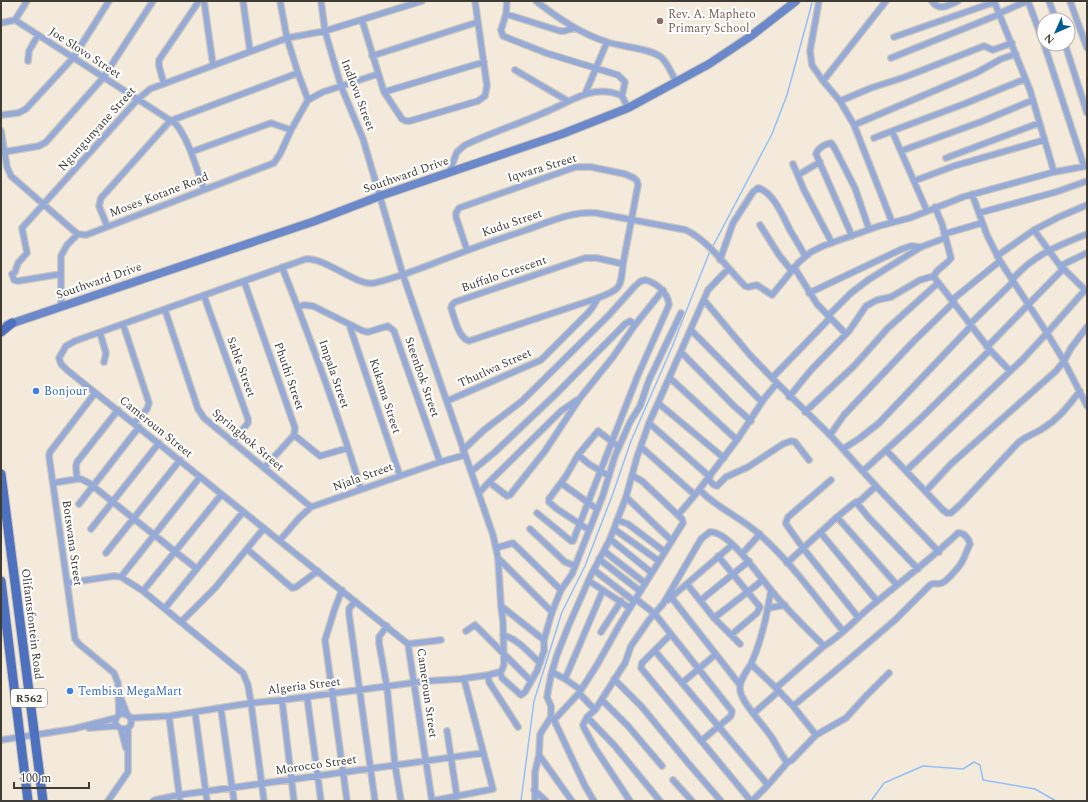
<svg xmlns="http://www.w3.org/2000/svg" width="1088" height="802" viewBox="0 0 1088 802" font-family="Spectral,serif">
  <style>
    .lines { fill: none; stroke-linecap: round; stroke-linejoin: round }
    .stream { stroke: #92bff6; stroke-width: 1.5 }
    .street-casing { stroke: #cfc7bb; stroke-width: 8 }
    .secondary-casing { stroke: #cfc7bb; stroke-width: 10 }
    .primary-casing { stroke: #cfc7bb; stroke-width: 11 }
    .street { stroke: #95aad6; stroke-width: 5.5 }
    .secondary { stroke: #6b89ca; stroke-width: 8 }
    .primary { stroke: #4d70bf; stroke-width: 9 }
    .education-dot { fill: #8d6e63; stroke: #fff; stroke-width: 1.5 }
    .shop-dot { fill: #3f7fe0; stroke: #fff; stroke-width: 1.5 }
    .labels { text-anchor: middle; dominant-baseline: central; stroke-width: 4; stroke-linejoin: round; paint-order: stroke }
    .shield { fill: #fff; stroke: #797672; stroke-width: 1 }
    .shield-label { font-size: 11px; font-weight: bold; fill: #3f3c36 }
    .education-label { font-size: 12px; fill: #785e54; stroke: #fff; text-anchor: start }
    .street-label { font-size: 12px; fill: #3f3c36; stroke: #fff }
    .shop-label { font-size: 12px; fill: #366cbe; stroke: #fff; text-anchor: start }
  </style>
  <rect width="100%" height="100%" fill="#f3eadc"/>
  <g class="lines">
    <path class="stream" d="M712 248 772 134 787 95 812 3
      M521 801 534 701 562 612 585 566 612 496 631 441 672 347 710 251
      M871 801 884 783 923 766 963 769 974 762 980 765 983 780 1035 789 1056 801"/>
    <defs>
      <path id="street" d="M204 1 213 65
        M243 1 250 51
        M280 1 287 38 298 73 308 100
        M321 1 325 31 341 86 363 139 403 275 493 535 498 558 501 606 544 640
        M507 1 506 14 501 30 503 36 546 53 618 75 625 82 622 96
        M536 1C558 18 581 34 607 42 622 47 649 48 661 57 668 63 672 75 677 83
        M819 1 810 51 812 65 823 81 840 101 854 125 892 222
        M932 1C939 12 949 5 958 1
        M994 1 1030 90 1054 172
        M1028 1 1044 44
        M1049 1 1056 20
        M1070 1 1087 48
        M1000 13 1027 1
        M506 14 560 31H564L575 28
        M15 20 27 1
        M362 20 384 92 402 119 406 121H410L478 101 485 96 487 86 475 1
        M1 23 15 20 176 124C190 142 196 168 204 189
        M894 37 995 2
        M1044 44 1084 166
        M1065 44 1087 113
        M372 56 478 22
        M891 58 1000 14
        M28 61 29 51 38 35
        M515 70 568 101
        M823 81 886 1
        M164 84 159 66V60L199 1
        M384 92 484 62
        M585 94 607 42
        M840 101 871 88 905 77 984 46 993 50 1012 43
        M1 115 18 113 26 109 73 58 109 1
        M854 125 976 73 1001 59 1016 54
        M1 131 7 167 11 176 74 231 78 234 86 235 274 163 280 154 291 130 308 100 323 92 378 74
        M892 131 964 104 1025 79
        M874 138 892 131 927 211
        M901 151 983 121 1033 100
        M4 152 39 146 46 142 103 78 153 1
        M191 152 271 123 291 130
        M946 158 1039 123
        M793 164 804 190 832 243
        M449 173 457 152 465 145C492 132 522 123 550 110 565 104 579 94 595 92 604 91 614 92 622 96L628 108
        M798 175 820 162
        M914 181 954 166 1044 140
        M972 194 987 235 1000 261 1047 333 1064 361 1087 406
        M935 207 942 224 951 258C946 266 935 269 934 277L990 350
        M979 213 1056 192 1087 181
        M760 225 779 255 791 270
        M107 226 99 206 101 198 170 121 298 73
        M1034 230 1058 263 1087 292
        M944 234 982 223
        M852 236 816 154C818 148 825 144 831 143L834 147 855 188 869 229
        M467 250 456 217V213L459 208 570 169 576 167H591L625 174 634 178 637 181 638 185 623 264C621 289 620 289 598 298L469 341C458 337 455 319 451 308L452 305 455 302 585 258H597L623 264
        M997 256 1034 230 1059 217 1087 205
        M720 260 733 223 753 192 758 188C774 192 784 219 791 232 796 240 801 248 805 256
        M1060 266 1087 253
        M282 267C311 340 338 414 361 489
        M794 267 817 304 846 334
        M61 274 18 281 14 280 12 274 15 272 18 263 27 253 22 228 137 100 150 89 287 38 325 31 422 1
        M1012 280C1033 255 1057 246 1087 234
        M244 281 295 428 294 435 264 468
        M809 293 902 249 911 246 921 247
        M204 296 248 419V423L232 442
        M704 300 750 355 777 383 830 435 876 486 939 552
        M952 300 1000 261
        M61 307V256L67 245 78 234
        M298 307 304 305 313 306 363 331 368 332 388 326 394 331 440 462
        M165 310 198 409 204 418 311 507
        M828 316 851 293 868 280 921 247 945 238
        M123 324 149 403 147 409 134 423
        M349 324 400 476
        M970 324 1013 282
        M691 330 762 402
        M100 333 106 353 104 362
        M987 347 1063 269
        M681 352 733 405 751 421
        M670 378 737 440
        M772 378 830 318
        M95 393 50 452 49 456 75 639 79 644 114 673 118 683 119 714
        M789 397 811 370 849 331 866 306 877 300 891 297 920 280 934 276
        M447 401 541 360 588 313 592 308 598 298
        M658 403 724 458
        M805 412 854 366 888 328 938 283
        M649 423 710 477
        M294 435 320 456 348 448
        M830 435 844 415 913 342 954 302
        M641 447 695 495 737 440 764 399 777 383
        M843 449 860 438 879 423 971 326
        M463 450 484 430 522 401 609 315 635 286 641 281 646 280C658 284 668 293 669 305L638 375 573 541H571L537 513
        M886 450 943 510 947 513H951L962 503 1018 443C1027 435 1033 435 1042 429 1059 419 1068 406 1080 391
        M578 455 598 431 619 447
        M907 470 1023 359 1047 333 1085 290
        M472 471 495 452 556 394 625 324 630 321 635 325
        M863 471 919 420 990 350 1010 371
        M77 479H81L89 483 197 569
        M708 479 714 485 717 486 726 477 748 467 783 444 791 441 795 442 809 460
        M831 480 788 517 786 522V524L803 548 858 617
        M489 482 561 411 577 400
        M53 483 77 479 76 466 77 462 118 410
        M561 483 597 509
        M700 490C716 508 741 517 759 534 791 562 816 598 843 631
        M926 491 951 464 1056 371 1064 361 1071 348 1087 327
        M479 493 489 482 507 496 510 495 545 451 580 398 613 357 635 325 663 290
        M626 497 672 541
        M856 502 869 518 918 569
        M79 504 139 427
        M678 515 695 495
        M837 517 897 585
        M617 520 628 524 665 552
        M91 529 159 443
        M530 529 565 562 575 566
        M614 529 659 561
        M589 530 557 509 549 502V499L566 476 578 455 589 464 609 476
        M820 532 877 601
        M610 539 652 573
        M280 540 299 518 311 507 440 462 465 455
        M496 548 513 543 561 590
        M247 549 292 588 296 587 318 571
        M604 551 645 583
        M106 553 180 460
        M742 554 760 534
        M718 556 760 607 757 613 731 635
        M498 558 552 612
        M599 559 640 591
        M787 563 837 517 853 504 861 500 876 486
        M594 570 634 601
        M121 577 200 477
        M589 581 630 608
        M67 583 114 576 121 577 143 591 243 673 248 685 251 703 264 801
        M687 584 714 618 740 644
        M342 590 335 608 325 640 347 801
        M771 590C767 616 762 640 751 664L776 688
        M143 591 221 495
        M671 597 740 685
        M636 599 655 614 732 711 731 716 701 741
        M668 600 732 545
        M701 600 749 561
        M355 601 349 609V614L375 801
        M165 608 243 512
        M769 608 785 605
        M714 618 763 580
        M181 622 215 588 264 528
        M387 626 379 637V643L387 687 395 765 401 801
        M466 631 475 625 531 681
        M601 632 621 601
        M671 634 642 663 641 668 751 801
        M503 635C518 639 529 653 540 663
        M408 644 441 640
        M655 651 768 785 752 801
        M751 664C747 671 739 680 740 689 740 701 762 723 770 735 776 743 780 753 786 761L788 762 792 760 816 735
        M500 672 502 678 521 695 525 692 537 671 544 651V640L552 612 561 590 572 574 603 495 615 456 630 422 640 406 649 380 681 313
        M552 672 565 679 603 590
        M488 675 489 682 518 727
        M565 679 581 690
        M614 679 642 707 688 763 721 801
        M682 683 716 654
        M120 696 127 714
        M307 697 321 801
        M282 700 294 801
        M602 700 628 726 662 766
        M793 706 846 662 895 620 930 585C934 582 938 585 942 583 947 581 959 567 962 562 965 556 967 550 970 544 969 539 964 532 958 533 930 560 899 583 869 608 854 621 841 636 824 646
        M221 709 234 801
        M595 710 625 663 631 646 649 620 663 604 701 539 710 532C729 531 759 576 771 590 787 610 806 628 824 646L776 688 793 706 816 735 846 718 866 696 889 673
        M195 712 207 801
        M754 713 779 691
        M169 716 180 801
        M551 717 554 720 585 786 594 801
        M587 717 614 745 660 801
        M131 718 169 716 251 703 282 700 427 681 460 679 488 675 500 672 502 670 504 664 503 622 501 606
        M554 720 579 693
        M89 728 116 726
        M121 729 126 748
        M447 731 457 797
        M1 740 73 729 116 718 121 713 129 716C134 723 130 730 121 729L115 724 116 718
        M539 755 572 801
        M673 780 692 801
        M768 785 788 762
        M534 790 546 801
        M108 801 128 772V728
        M153 801 155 800 179 795 483 753
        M432 801 408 644 67 370 61 364 59 358 66 346 75 341 306 259C327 258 358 287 374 283 406 276 435 262 466 251 486 243 506 237 526 230 549 222 572 211 596 213L686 230C709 241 727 268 745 286L748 287 757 285 772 295 799 262 811 252 823 246 879 226 910 218 963 197 1054 172 1087 166
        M432 801 493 789 464 679
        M535 801V772L539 755 540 735 542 731 551 717V706L547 697 551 675 557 655 568 627 591 575 610 539 626 497 637 457 649 423 658 403 708 290 728 269
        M630 801 595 748 584 728 583 725 587 717 595 710 579 693 597 665 620 624 683 523 682 519 642 481 633 476"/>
      <path id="secondary" d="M7 325 315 221 380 196 562 134 628 108 709 64 751 36 796 1"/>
      <path id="primary" d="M1 332 12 323
        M1 474 43 801
        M1 581 28 801"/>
    </defs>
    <use href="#street" class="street-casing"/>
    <use href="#secondary" class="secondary-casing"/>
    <use href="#primary" class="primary-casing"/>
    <use href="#street" class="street"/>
    <use href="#secondary" class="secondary"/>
    <use href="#primary" class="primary"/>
  </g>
  <circle class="education-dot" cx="660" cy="21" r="4"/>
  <g class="shop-dot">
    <circle cx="36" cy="391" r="4"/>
    <circle cx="70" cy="691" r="4"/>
  </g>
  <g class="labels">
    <rect class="shield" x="11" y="689" width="36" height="18" rx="3"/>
    <g class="shield-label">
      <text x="29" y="698">R562</text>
    </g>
    <g class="education-label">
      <text x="668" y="14">Rev. A. Mapheto<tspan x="668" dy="14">Primary School</tspan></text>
    </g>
    <g class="street-label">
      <text transform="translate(85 53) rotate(33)">Joe Slovo Street</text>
      <text transform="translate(358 95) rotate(69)">Indlovu Street</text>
      <text transform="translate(97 129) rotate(-48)">Ngungunyane Street</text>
      <text transform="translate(542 168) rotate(-17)">Iqwara Street</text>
      <text transform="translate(406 175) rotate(-19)">Southward Drive</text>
      <text transform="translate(159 195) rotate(-21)">Moses Kotane Road</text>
      <text transform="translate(512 223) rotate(-19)">Kudu Street</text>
      <text transform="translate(504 274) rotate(-19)">Buffalo Crescent</text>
      <text transform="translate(99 281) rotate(-19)">Southward Drive</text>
      <text transform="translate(241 367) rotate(70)">Sable Street</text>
      <text transform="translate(495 368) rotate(-24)">Thutlwa Street</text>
      <text transform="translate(334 374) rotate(71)">Impala Street</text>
      <text transform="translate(289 376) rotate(71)">Phuthi Street</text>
      <text transform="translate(422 377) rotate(71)">Steenbok Street</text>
      <text transform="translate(385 396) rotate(72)">Kukama Street</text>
      <text transform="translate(156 427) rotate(39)">Cameroun Street</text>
      <text transform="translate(248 440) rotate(40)">Springbok Street</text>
      <text transform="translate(363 477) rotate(-20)">Njala Street</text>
      <text transform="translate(72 543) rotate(82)">Botswana Street</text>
      <text transform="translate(32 624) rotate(83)">Olifantsfontein Road</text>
      <text transform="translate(304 686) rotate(-7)">Algeria Street</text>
      <text transform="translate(427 693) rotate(82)">Cameroun Street</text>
      <text transform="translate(316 765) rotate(-8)">Morocco Street</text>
    </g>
    <g class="shop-label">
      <text x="44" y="391">Bonjour</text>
      <text x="78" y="691">Tembisa MegaMart</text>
    </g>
  </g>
  <rect width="1088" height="802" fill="none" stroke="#3f3c36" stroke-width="4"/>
  <g transform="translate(1056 32) rotate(225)"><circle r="19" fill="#ffffff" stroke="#b2b1af"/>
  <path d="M0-3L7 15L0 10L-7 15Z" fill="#005d8e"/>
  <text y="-6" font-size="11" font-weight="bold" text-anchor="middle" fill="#3f3c36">N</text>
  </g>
  <path d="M14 782v6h75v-6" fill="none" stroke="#3f3c36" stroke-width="2"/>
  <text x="20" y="782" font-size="12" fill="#3f3c36" stroke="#ffffff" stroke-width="3" paint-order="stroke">100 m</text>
</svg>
